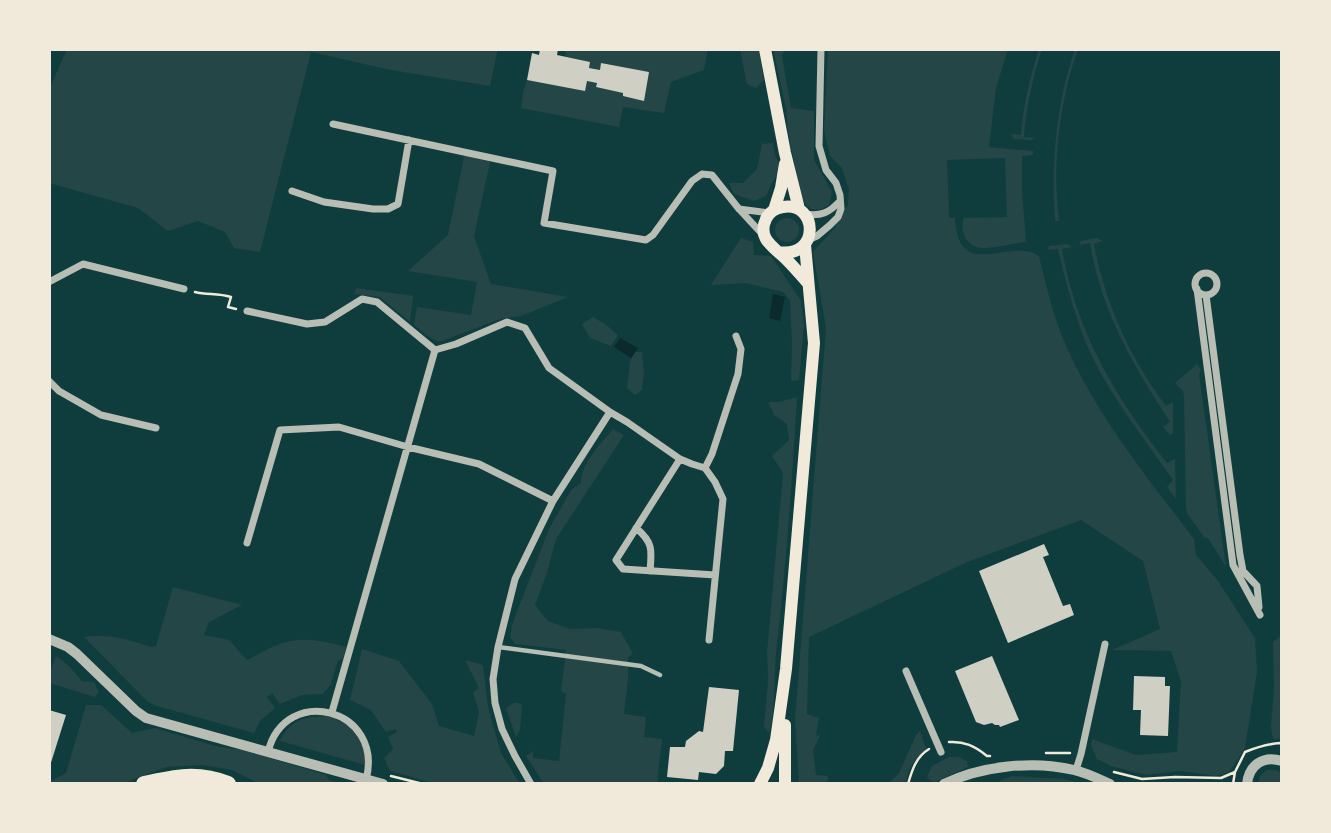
<svg xmlns="http://www.w3.org/2000/svg" width="1331" height="833" viewBox="0 0 1331 833" font-family="'Fira Sans',sans-serif">
  <style>
    .green { fill: #244646 }
    .water { fill: #0a2a2b }
    .building { fill: #cfcfc3 }
    .lines { fill: none; stroke-linecap: round; stroke-linejoin: round }
    .path { stroke: #f1e9da; stroke-width: 2.5 }
    .service { stroke: #b8beb3; stroke-width: 4.5 }
    .minor { stroke: #b8beb3; stroke-width: 7 }
    .tertiary { stroke: #b8beb3; stroke-width: 10 }
    .secondary { stroke: #f1e9da; stroke-width: 12 }
    .motorway { stroke: #f1e9da; stroke-width: 16 }
  </style>
  <rect width="100%" height="100%" fill="#0f3d3e"/>
  <path class="green" d="M67 49H498L490 86 391 70 311 52 260 252 234 248 225 232 198 221 168 231 138 208 49 183V90Z
    M566 49H708L704 70 671 82 664 113 623 107 619 127 521 108 523 92 527 80 587 81 597 83 596 87 623 93V96L644 100 648 72 602 63 600 70 589 68 590 62 565 57Z
    M740 49H759L764 80 756 88 747 84Z
    M773 49H785L782 56 791 108 814 111V160L832 192 829 205C815 213 809 211 801 197L788 131 786 108Z
    M828 49H1008L996 88 989 147 1033 151V155L1022 156V191L1026 242C1014 243 992 249 981 248 966 246 959 231 964 218L1007 217 1005 158 947 160 949 218H955C958 284 1010 236 1039 256 1046 285 1053 315 1065 343 1096 415 1147 477 1194 539L1196 555 1218 581 1255 638 1257 672 1245 748 1229 772 1216 776 1181 771 1146 775 1111 766 1097 759 1091 745 1092 739 1136 755 1177 752 1181 681 1171 651 1112 650 1160 629 1143 561 1081 520 965 563 809 637 807 714 819 718 816 735 820 736 813 750 816 775 828 776V780L825 784H799L795 719 826 328 813 252 833 230 848 205 849 190 842 168 830 156 824 131Z
    M1039 49H1042C1033 77 1026 107 1024 137L1035 138 1031 140 1014 139 1011 134 1021 135C1023 106 1030 77 1039 49Z
    M1075 49H1078C1059 103 1052 164 1059 221H1055C1051 163 1056 104 1075 49Z
    M773 143 775 156 779 162 780 173 774 179 766 196 754 201 734 194 729 183H743L757 169 762 144Z
    M465 152 491 158 474 236 491 284 568 297 521 316 500 319 442 341H437L429 337 414 325 417 307 471 315 477 282 408 271 448 235Z
    M775 230a12 12 0 1 1 24 0a12 12 0 1 1-24 0Z
    M741 238 753 242 754 255 771 256 801 301 804 325 799 380 791 381 792 342 790 300 783 292 746 283 711 285Z
    M1097 238 1103 241 1094 244C1105 303 1130 358 1166 406L1173 402V433L1170 435 1163 427 1170 422C1132 363 1102 313 1090 243L1079 245 1081 241Z
    M1068 244 1072 247 1062 249C1076 332 1116 398 1167 463L1175 459 1176 499 1167 487 1173 480C1144 438 1106 391 1086 343 1074 312 1065 281 1058 249L1048 250 1049 246Z
    M356 288 413 296 410 322 380 297 354 294Z
    M593 317 605 324 618 335 611 346 590 338 582 324Z
    M635 352H642L644 374 642 390 635 395 627 388 630 361Z
    M1197 364 1201 370 1199 374 1226 567 1208 538H1205L1188 515 1186 509 1184 396 1183 391 1175 383Z
    M797 397C792 483 786 568 776 653 774 680 776 707 769 733L764 727 768 681 767 653 783 473 772 456 789 440 787 424 774 415 768 402H779Z
    M613 429 624 435 556 539 547 573 535 605 548 621 570 629 597 628 621 632 633 654 628 657V679L624 714 646 717 644 737 662 739 657 784H544L526 756 533 751V758L559 761 566 694 561 691 566 650 515 644 510 637 513 622 549 529 571 490 581 483C580 465 602 442 613 429Z
    M173 587 242 605 209 622 204 635 229 640 247 660C256 656 263 651 272 647 297 635 321 640 346 647L343 659 338 660 331 684 323 694 302 695 280 704 272 693 267 697 275 708 260 721 254 733 157 706 148 702 84 637C111 634 126 639 151 647L156 646Z
    M1282 635V739H1273L1271 727 1274 688 1273 642Z
    M362 649 399 661 432 704 439 726 474 736 479 712 473 692 479 688 465 660 483 665 488 707 501 753 520 784H437L390 771 384 758 393 749 388 737 397 732 396 729 386 732 371 710 350 700Z
    M56 656 68 665 82 681 94 682 99 692 95 697 49 683V674Z
    M514 703H519L522 705 520 730 516 737 506 708Z
    M86 705H101L132 733 155 728 219 747 244 750 326 775 329 780 342 784H260L232 770 203 765 167 767 121 784H49V782L66 773Z
    M328 716C354 727 365 734 365 765L280 741C290 719 305 717 328 716Z
    M920 731 927 751C914 759 907 768 906 784H888L899 773 916 735Z
    M949 757H958L967 761 968 767 935 782 930 780 927 777 932 766Z
    M1267 770C1273 769 1278 770 1282 774V784H1258L1260 776Z
    M1012 776 1064 779 1084 784H998L1001 780Z"/>
  <path class="water" d="M773 294 785 297 780 321 769 318Z
    M620 338 638 348 631 358 614 347Z"/>
  <path class="building" d="M540 49H558L557 55 590 62 589 68 600 70 601 63 649 72 644 101 623 96V93L596 87 597 83 587 81 585 91 527 80 532 53 539 55Z
    M1044 544 1049 555 1043 557 1063 606 1070 604 1074 615 1008 643 979 571Z
    M992 656 1019 720 1000 727 999 725H995L992 723 984 725 976 722 955 671Z
    M1134 676 1165 677V686H1170L1168 736 1140 735 1141 710H1133Z
    M709 687 739 690 733 751H725L724 766 716 774 699 772 698 780 667 777 670 747H685L686 741 699 731 703 732Z
    M49 710 66 715 49 769Z"/>
  <g class="lines">
    <path class="path" d="M195 292C207 295 218 293 231 297L228 307 236 309
      M949 742C964 741 975 746 987 756H990
      M1046 753H1070
      M1114 772 1142 779 1175 777 1221 778 1235 772 1245 752C1257 747 1268 744 1280 743L1282 744
      M391 776 423 784
      M908 784C912 770 916 757 929 749
      M1233 784 1235 772"/>
    <path class="service" d="M498 647 641 666 660 675"/>
    <path class="minor" d="M333 124 553 171 544 223 646 240 653 235 692 181 702 174 712 175 739 209 763 235
      M292 191 324 202 373 209H388L398 204 409 140
      M739 209 769 213
      M805 214C821 217 830 212 840 201
      M808 240 817 236 830 225 838 217 841 209 840 195 836 183 826 170 819 146 821 49
      M1195 284a11 11 0 1 1 22 0a11 11 0 1 1-22 0Z
      M49 282 83 264 184 289
      M1197 289 1233 565 1260 615
      M1206 295 1240 555 1243 571 1257 586 1259 607
      M247 311 307 324 325 322 362 299 377 302 435 350
      M435 350 456 344 507 322 525 328 549 368 610 412 627 422 680 459 692 464 705 468 715 482 723 499 709 640
      M49 381 59 391 101 415 156 428
      M680 459 616 560 623 569 715 575
      M705 468 712 454 738 374 741 349 736 336
      M636 528C653 542 652 550 650 571
      M247 543 280 430 339 427 408 447 479 464 553 501
      M906 671 941 752
      M332 712 435 350
      M268 752C285 683 385 708 366 780
      M1076 770 1081 754 1105 644
      M531 784 515 756 502 729 495 703 493 679 498 647 515 579 553 501 610 412"/>
    <path class="tertiary" d="M49 639 68 647 77 654 136 711 146 718 383 784
      M944 784C981 766 1034 760 1074 770 1087 773 1099 779 1110 784
      M1247 784C1249 765 1263 755 1282 761"/>
    <path class="secondary" d="M765 49 785 153 799 209
      M774 210 781 188 785 164
      M778 252C821 259 818 201 783 207 776 208 769 212 766 219 757 238 773 247 785 258 793 266 800 274 807 282
      M785 725V784
      M760 784 768 768 776 740 786 669 814 343 805 245"/>
    <path class="motorway" d="M144 784C175 777 198 772 228 784"/>
  </g>
  <rect width="1331" height="833" fill="none" stroke="#f1e9da" stroke-width="102"/>
</svg>
